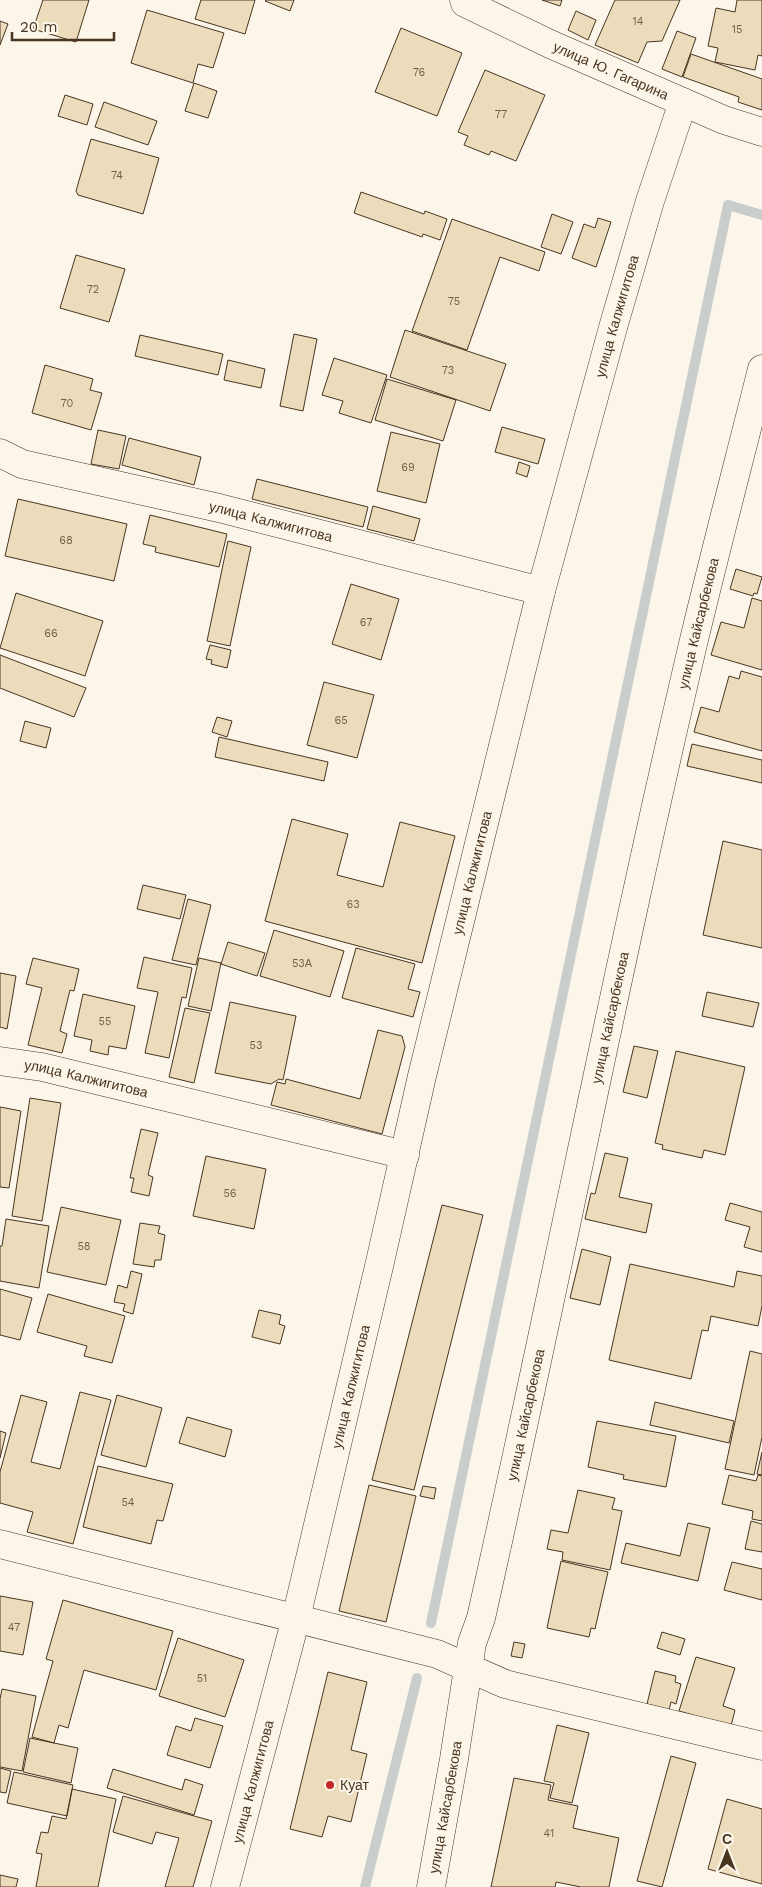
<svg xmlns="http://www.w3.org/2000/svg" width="762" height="1887" viewBox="0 0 762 1887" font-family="'Work Sans',sans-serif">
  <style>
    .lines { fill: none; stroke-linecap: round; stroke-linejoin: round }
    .stream { stroke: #c9cecd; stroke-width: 10 }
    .building { fill: #ecdcbc; stroke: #4a3520 }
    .minor-casing { stroke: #4a3520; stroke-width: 29 }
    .minor { stroke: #fbf6e9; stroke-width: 28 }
    .poi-dot { fill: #c62828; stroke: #fbf6e9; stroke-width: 2 }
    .labels { text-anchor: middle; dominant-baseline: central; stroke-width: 4; stroke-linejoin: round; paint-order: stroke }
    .number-label { font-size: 11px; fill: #725f47 }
    .street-label { font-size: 14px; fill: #4a3520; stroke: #fbf6e9 }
    .poi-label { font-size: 14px; fill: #4a3520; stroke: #fbf6e9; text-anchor: start }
  </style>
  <rect width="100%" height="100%" fill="#fbf6e9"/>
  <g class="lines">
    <path class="stream" d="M431 1623 728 205 762 215
      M365 1887 417 1678"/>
  </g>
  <path class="building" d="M43 0H89L76 42 33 29Z
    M201 0H255L245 34 195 19Z
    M266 0H294L290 11 265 1Z
    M542 0H562L560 6Z
    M615 0H680L662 41 647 42 638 63 595 45Z
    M737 0H762V56L758 55 755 70 715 62 718 48 708 46 716 8 735 12Z
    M147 10 224 33 213 68 198 64 193 83 131 63Z
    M576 11 596 20 588 40 568 30Z
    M0 21 8 24 0 45Z
    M401 28 462 53 437 116 375 92Z
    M677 31 696 38 682 77 662 69Z
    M691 54 762 79V110L738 102 739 97 683 77Z
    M485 70 545 95 516 161 491 151 489 155 464 145 468 136 458 132Z
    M194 83 217 91 208 118 185 111Z
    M65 95 93 104 87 125 58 116Z
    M104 102 157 121 148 145 95 127Z
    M91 139 159 158 143 214 78 195 76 191Z
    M361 192 424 214 425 211 447 219 440 240 423 234 422 237 354 213Z
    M552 214 573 222 561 254 541 247Z
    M598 218 611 222 596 267 572 258 584 224 595 228Z
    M452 219 545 252 539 271 500 257 467 350 412 331Z
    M76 255 125 269 109 322 60 308Z
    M405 330 506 364 490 411 390 377Z
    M294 334 317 339 303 411 280 406Z
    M140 335 223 354 218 375 135 356Z
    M334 358 387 375 371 423 339 413 343 401 322 395Z
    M228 360 265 369 261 388 224 380Z
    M45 365 93 379 90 390 102 393 91 430 32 413Z
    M387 379 456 400 443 441 375 420Z
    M502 427 545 439 538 464 495 452Z
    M98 430 126 436 119 469 91 464Z
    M391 432 440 444 426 503 377 491Z
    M129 438 201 457 194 485 122 465Z
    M519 462 530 466 527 477 516 473Z
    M257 479 368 507 363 527 252 499Z
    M18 499 127 524 114 581 5 556Z
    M373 506 420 519 414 541 367 529Z
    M150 515 227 534 219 567 155 552 156 547 143 544Z
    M228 541 251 547 230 646 207 641Z
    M736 569 762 577 757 594 754 593 753 596 730 589Z
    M351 584 399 599 381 660 332 644Z
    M16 593 103 621 85 676 0 648Z
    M752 598 762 601V670L711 655 721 622 744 628Z
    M210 645 231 650 227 668 211 664 212 660 206 659Z
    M0 655 86 688 74 717 0 688Z
    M741 671 762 677V751L694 732 701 707 719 712 729 676 739 679Z
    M324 682 374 695 357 758 307 745Z
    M217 717 232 721 227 737 212 732Z
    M25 721 51 728 46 748 20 741Z
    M219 737 328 762 324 781 215 757Z
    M692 744 762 760V783L687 766Z
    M292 819 348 834 337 875 383 887 400 822 455 836 422 963 265 921Z
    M723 841 762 850V948L703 935Z
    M143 885 186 895 180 919 137 909Z
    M188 899 211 905 196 965 172 960Z
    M274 930 344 951 330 997 260 976Z
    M228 942 265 953 257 976 221 964Z
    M356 948 415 964 408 989 420 992 413 1017 342 998Z
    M144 957 192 968 186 998 182 997 169 1058 145 1053 158 992 137 988Z
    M33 958 79 969 74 991 70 990 60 1031 67 1034 62 1053 28 1045 42 988 26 984Z
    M199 958 221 963 211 1011 188 1006Z
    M0 973 16 976 7 1029 0 1027Z
    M707 992 759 1003 753 1027 702 1016Z
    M83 994 135 1006 126 1049 109 1046 108 1055 90 1051 92 1040 74 1036Z
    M230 1002 296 1016 283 1080 279 1079 271 1084 215 1073Z
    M185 1008 210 1013 194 1083 169 1077Z
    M378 1030 402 1036 405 1047 382 1134 271 1105 277 1082 285 1084 286 1079 360 1099Z
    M634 1046 658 1051 647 1098 623 1092Z
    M676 1051 745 1067 725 1155 704 1150 702 1158 662 1149 663 1145 655 1143Z
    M30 1098 61 1103 42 1221 12 1216Z
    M0 1107 21 1111 9 1188 0 1187Z
    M141 1129 158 1133 148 1175 153 1177 149 1196 131 1192 134 1178H130Z
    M605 1153 628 1158 619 1197 652 1204 646 1233 585 1219 591 1193 595 1194Z
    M206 1156 266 1169 254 1229 193 1216Z
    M730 1203 762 1212V1252L744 1247 750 1227 725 1220Z
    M442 1205 483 1215 414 1490 372 1480Z
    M61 1207 121 1220 106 1285 47 1272Z
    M6 1219 49 1226 39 1288 0 1281V1246H2Z
    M140 1223 160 1226 158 1233 165 1235 161 1260H155L154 1267 133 1264Z
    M582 1249 611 1257 600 1305 570 1298Z
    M630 1264 734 1287 737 1271 762 1276V1306L758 1326 711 1316 708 1331 702 1330 691 1379 609 1360Z
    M131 1271 142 1274 133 1314 123 1311 125 1304 114 1302 118 1285 127 1288Z
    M0 1289 32 1298 20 1340 0 1335Z
    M48 1294 125 1316 112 1363 84 1356 87 1346 37 1332Z
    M259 1310 281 1315 279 1324 285 1326 280 1344 252 1337Z
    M750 1351 762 1354V1437L754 1475 725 1469Z
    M80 1392 111 1400 73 1544 27 1532 33 1512 0 1503V1472L21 1395 47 1402 31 1462 60 1469Z
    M117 1395 162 1408 146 1467 101 1455Z
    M655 1402 734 1421 729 1443 650 1425Z
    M187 1417 232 1430 225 1457 179 1443Z
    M597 1421 676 1436 666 1487 623 1479 624 1475 588 1467Z
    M0 1431 6 1433 0 1458Z
    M762 1452V1475L757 1474Z
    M98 1466 173 1484 163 1521 157 1520 151 1544 83 1527Z
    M729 1475 756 1481 758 1475 762 1476V1521L752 1519 753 1511 722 1504Z
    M369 1485 416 1496 386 1622 339 1611Z
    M423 1486 436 1488 434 1499 420 1496Z
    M578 1490 615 1498 612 1509 622 1511 610 1570 562 1560 563 1552 547 1549 551 1530 568 1533Z
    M751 1521 762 1524V1552L745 1549Z
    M688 1523 710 1528 698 1581 621 1563 626 1543 680 1556Z
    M561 1561 608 1572 595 1629 591 1628 589 1637 547 1628Z
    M732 1562 762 1569V1600L724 1590Z
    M0 1596 33 1602 23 1655 0 1651Z
    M63 1600 173 1631 156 1690 84 1670 68 1728 59 1725 54 1743 32 1737 53 1661 46 1659Z
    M662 1632 685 1639 680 1655 657 1648Z
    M178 1638 244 1660 225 1717 159 1696Z
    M514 1642 525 1644 522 1658 511 1656Z
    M696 1657 735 1668 723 1706 735 1710 731 1726 679 1711Z
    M655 1671 676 1676 675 1682 681 1684 676 1704 671 1702 669 1710 647 1704Z
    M328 1672 367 1682 351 1750 367 1754 351 1822 328 1816 322 1837 290 1829Z
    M2 1689 36 1696 22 1771 0 1767V1699Z
    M195 1718 223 1726 210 1768 167 1755 176 1726 191 1731Z
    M557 1725 589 1733 572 1803 550 1798 554 1783 544 1781Z
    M30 1738 78 1748 71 1783 23 1772Z
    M671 1756 696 1763 662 1887 637 1881Z
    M0 1768 11 1771 6 1793 0 1792Z
    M113 1769 182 1790 185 1779 203 1785 194 1815 107 1788Z
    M14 1772 73 1785 67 1816 7 1803Z
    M514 1778 551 1785 548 1800 578 1806 573 1828 619 1838 609 1887H581L556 1882 555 1887H491Z
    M72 1789 116 1799 98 1887H36L42 1854 36 1853 41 1832 48 1833 52 1816 66 1819Z
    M123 1796 212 1821 193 1887H165L179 1838 156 1832 152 1844 113 1832Z
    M727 1799 762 1809V1884L708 1869Z
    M0 1875 18 1879 16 1887H0Z"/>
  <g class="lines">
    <defs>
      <g id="minor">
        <path id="s1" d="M464 0 465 3 550 44 724 120 762 132"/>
        <path id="s2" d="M0 453 22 464 219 508 541 591"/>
        <path id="s3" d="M0 1061 42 1067 405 1155"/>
        <path d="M0 1544 437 1654 505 1684 762 1746"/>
        <path id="s4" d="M225 1887 296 1618 380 1262 422 1076 541 591 614 324 650 201 683 102"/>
        <path id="s5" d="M431 1887 454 1759 472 1643 481 1618C554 1294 617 967 693 644 715 552 739 461 762 369"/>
      </g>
    </defs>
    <use href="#minor" class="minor-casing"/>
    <use href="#minor" class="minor"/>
  </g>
  <circle class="poi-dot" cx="330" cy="1785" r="5"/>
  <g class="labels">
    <g class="number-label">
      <text x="638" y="21">14</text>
      <text x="737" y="29">15</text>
      <text x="419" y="72">76</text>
      <text x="501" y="114">77</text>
      <text x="117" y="175">74</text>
      <text x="93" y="289">72</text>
      <text x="454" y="301">75</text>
      <text x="448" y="370">73</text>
      <text x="67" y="403">70</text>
      <text x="408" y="467">69</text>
      <text x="66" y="540">68</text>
      <text x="366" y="622">67</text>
      <text x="51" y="633">66</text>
      <text x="341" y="720">65</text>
      <text x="353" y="904">63</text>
      <text x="302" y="963">53А</text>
      <text x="105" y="1021">55</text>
      <text x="256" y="1045">53</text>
      <text x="230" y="1193">56</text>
      <text x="84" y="1246">58</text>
      <text x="128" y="1502">54</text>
      <text x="14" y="1627">47</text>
      <text x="202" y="1678">51</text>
      <text x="549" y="1833">41</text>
    </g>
    <g class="street-label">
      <text stroke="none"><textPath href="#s1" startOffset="164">улица Ю. Гагарина</textPath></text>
      <text stroke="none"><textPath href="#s4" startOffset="1619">улица Калжигитова</textPath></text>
      <text stroke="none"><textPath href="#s2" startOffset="280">улица Калжигитова</textPath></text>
      <text stroke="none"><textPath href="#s5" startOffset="1292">улица Кайсарбекова</textPath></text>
      <text stroke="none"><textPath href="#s4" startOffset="1044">улица Калжигитова</textPath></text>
      <text stroke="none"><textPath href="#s5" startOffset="888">улица Кайсарбекова</textPath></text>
      <text stroke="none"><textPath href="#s3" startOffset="88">улица Калжигитова</textPath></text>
      <text stroke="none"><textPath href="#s4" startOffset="516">улица Калжигитова</textPath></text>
      <text stroke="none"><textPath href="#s5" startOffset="482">улица Кайсарбекова</textPath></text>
      <text stroke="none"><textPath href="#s4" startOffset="109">улица Калжигитова</textPath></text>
      <text stroke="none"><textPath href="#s5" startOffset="81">улица Кайсарбекова</textPath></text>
    </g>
    <g class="poi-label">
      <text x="340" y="1785">Куат</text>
    </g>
  </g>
  <g transform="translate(727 1852)" stroke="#fbf6e9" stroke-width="4" paint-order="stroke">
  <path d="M0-4L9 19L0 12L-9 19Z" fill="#4a3520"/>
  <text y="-8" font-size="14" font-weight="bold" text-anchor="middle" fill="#4a3520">С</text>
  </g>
  <path d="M12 32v8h102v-8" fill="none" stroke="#4a3520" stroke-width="2.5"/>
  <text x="20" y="32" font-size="15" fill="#4a3520" stroke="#fbf6e9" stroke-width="4" paint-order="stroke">20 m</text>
</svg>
